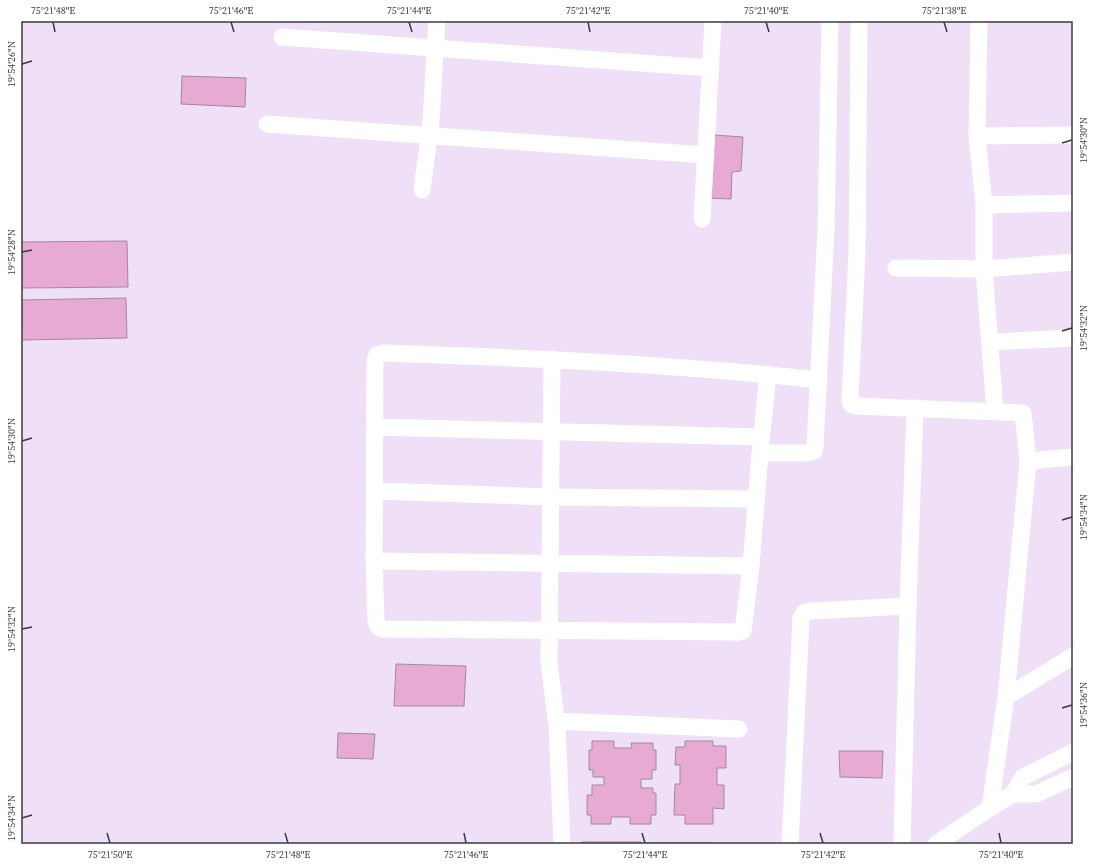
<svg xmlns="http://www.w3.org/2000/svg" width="1094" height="865" viewBox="0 0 1094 865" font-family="'Source Serif 4',serif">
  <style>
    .building { fill: #e6aad4; stroke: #a18a9a }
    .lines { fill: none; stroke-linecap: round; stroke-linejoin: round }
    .street { stroke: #fff; stroke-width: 17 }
    .ticks { fill: none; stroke: #3e3841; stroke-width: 1.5 }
    .neatline { fill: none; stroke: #3e3841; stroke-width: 1.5 }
    .ticks-label { font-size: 10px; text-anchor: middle; fill: #3e3841 }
  </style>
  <rect width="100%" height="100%" fill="#efdff7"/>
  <path class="building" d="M182 76 246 78 245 107 181 104Z
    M714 135 743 137 741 171 732 172 731 199 708 198 713 174 712 169Z
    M127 241 128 287 21 288V242Z
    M126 298 127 338 21 340V300Z
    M396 664 466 666 464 706H394Z
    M338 733 375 734 373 759 337 758Z
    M592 741H614V748H632L631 743H653V750H656V770H652V779H641V788H653V793H656V815H651V824H630V817H611V824H591V815H587V795H592V785H604V777H593V770H589V750H592Z
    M685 741H713V746H726V768H717V785H724V809L713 808V824H685V815H674L675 784H680V765H675L676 747H685Z
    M839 751H883L882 778 840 777Z
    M582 842H641V844H582Z
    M648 843H712V844H648Z"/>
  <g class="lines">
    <path class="street" d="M859 21 857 252 850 399 851 404 856 406 1023 413 1028 461
      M979 21 977 136 984 205V269L1073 262
      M282 37 710 68
      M267 124 706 155
      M977 136 1073 135
      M422 190 431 121 437 21
      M984 205 1073 203
      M702 219 713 21
      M896 268 984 269 995 411
      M990 342 1073 338
      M552 359 549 663 557 726 562 844
      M768 374 760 453 751 566 743 631 739 632 383 629 378 627 376 621 374 561 375 360 377 355 384 353C529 358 674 364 819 380
      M375 427 761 437
      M760 453H808L814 451 815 446 826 229 830 21
      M1073 457 1028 461 1006 697 990 808 1013 794H1036L1073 777
      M375 491 551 497 756 499
      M374 561 751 566
      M1006 697 1073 656
      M557 721 739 729
      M1013 794 1023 777 1073 752
      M790 844 801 618 805 612 811 611 908 606
      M902 844 908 606 915 408
      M936 844 990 808"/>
  </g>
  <path class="ticks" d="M53 22 55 32M231 22 234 32M409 22 412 32M588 22 590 32M766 22 769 32M944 22 947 32M22 64 32 61M1062 143 1072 140M22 252 32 250M1062 331 1072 328M22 441 32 438M1062 520 1072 517M22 629 32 627M1062 708 1072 705M22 818 32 815M107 833 110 843M285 833 288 843M464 833 466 843M642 833 645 843M820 833 823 843M999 833 1001 843"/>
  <rect width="1094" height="865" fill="none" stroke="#ffffff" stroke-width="44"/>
  <rect x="22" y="22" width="1050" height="821" class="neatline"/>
  <g class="ticks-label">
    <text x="53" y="14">75°21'48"E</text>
    <text x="231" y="14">75°21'46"E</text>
    <text x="409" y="14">75°21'44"E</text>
    <text x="588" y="14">75°21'42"E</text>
    <text x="766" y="14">75°21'40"E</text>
    <text x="944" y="14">75°21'38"E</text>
    <text transform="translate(11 64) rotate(-90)" y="4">19°54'26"N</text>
    <text transform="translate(1083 140) rotate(-90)" y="4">19°54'30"N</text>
    <text transform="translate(11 252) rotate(-90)" y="4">19°54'28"N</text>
    <text transform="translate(1083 328) rotate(-90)" y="4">19°54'32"N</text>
    <text transform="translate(11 441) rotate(-90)" y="4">19°54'30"N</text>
    <text transform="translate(1083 517) rotate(-90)" y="4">19°54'34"N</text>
    <text transform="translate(11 629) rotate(-90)" y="4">19°54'32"N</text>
    <text transform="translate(1083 705) rotate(-90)" y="4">19°54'36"N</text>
    <text transform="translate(11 818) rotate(-90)" y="4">19°54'34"N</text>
    <text x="110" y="858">75°21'50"E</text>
    <text x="288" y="858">75°21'48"E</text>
    <text x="466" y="858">75°21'46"E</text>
    <text x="645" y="858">75°21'44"E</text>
    <text x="823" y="858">75°21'42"E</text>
    <text x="1001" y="858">75°21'40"E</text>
  </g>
</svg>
